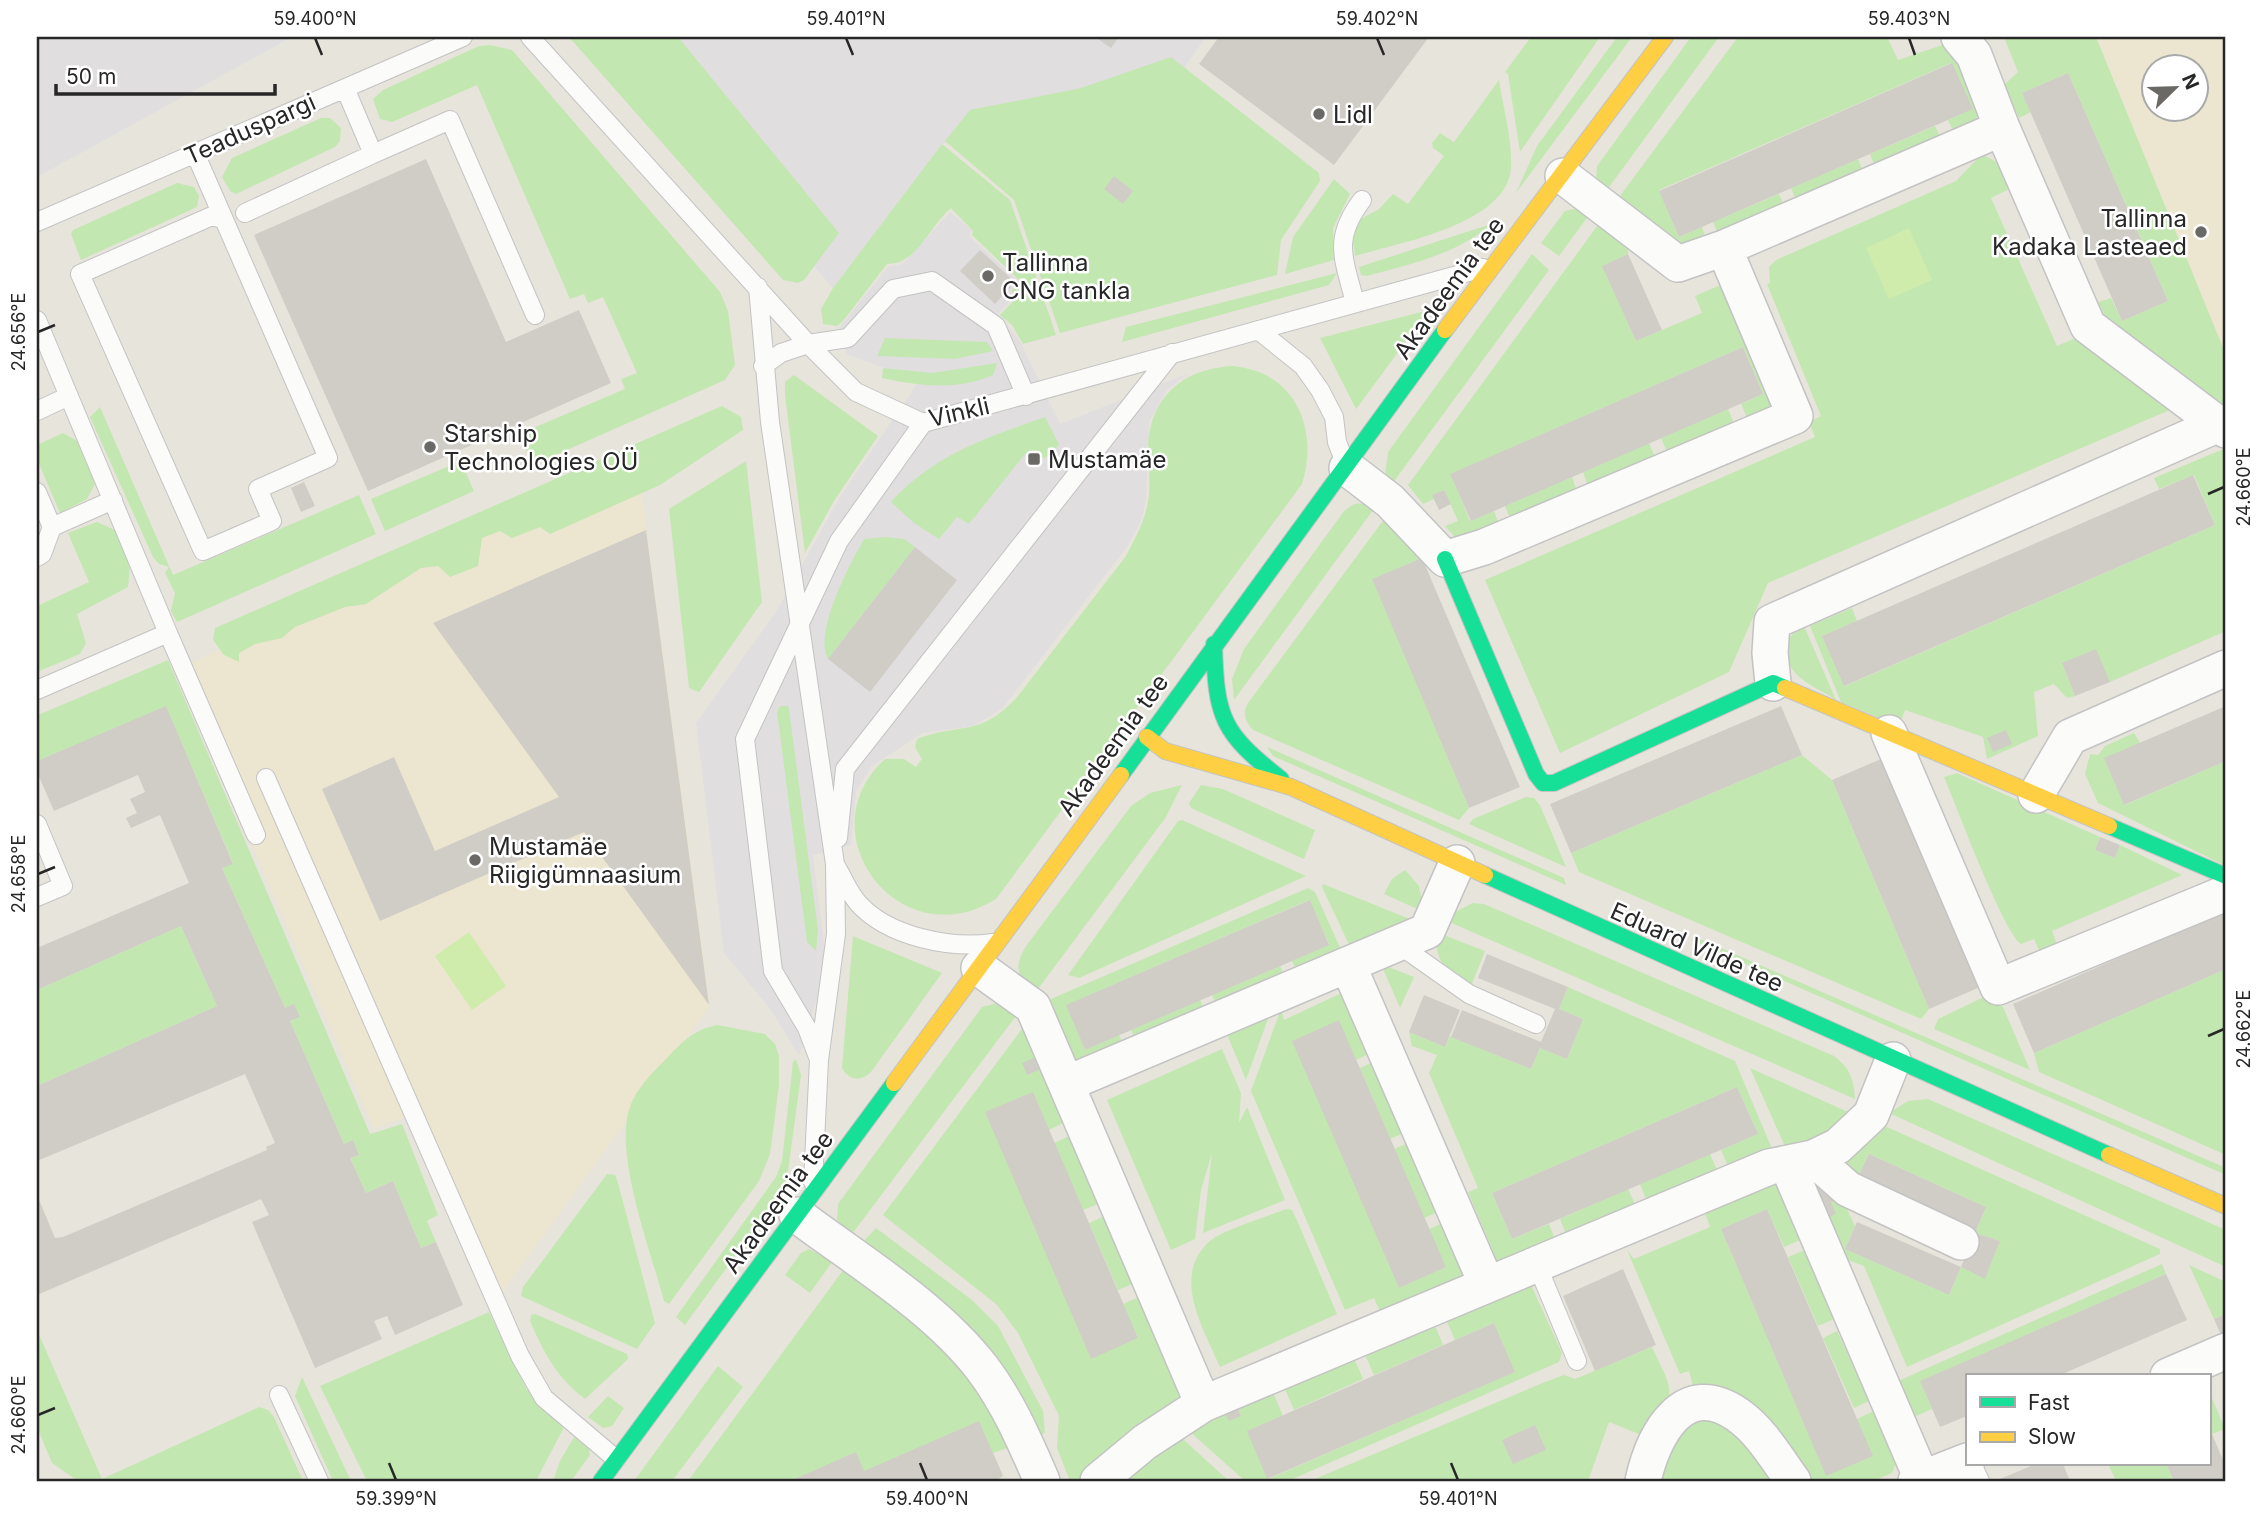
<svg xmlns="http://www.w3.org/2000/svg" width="2263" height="1518" viewBox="0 0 2263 1518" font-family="Inter,sans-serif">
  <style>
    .industrial { fill: #e1dee0 }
    .education { fill: #ece5cf; fill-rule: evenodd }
    .green { fill: #c3e7b0 }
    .pitch { fill: #cfecad }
    .building { fill: #d0cdc7 }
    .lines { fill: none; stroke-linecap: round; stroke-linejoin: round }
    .lane-casing { stroke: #c3c3c3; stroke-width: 20 }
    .street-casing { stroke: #c3c3c3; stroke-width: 38 }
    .fast-casing { stroke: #c3c3c3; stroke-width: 18 }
    .slow-casing { stroke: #c3c3c3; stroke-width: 18 }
    .lane { stroke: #fbfbfa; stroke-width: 18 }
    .street { stroke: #fbfbfa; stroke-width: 35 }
    .fast { stroke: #16e098; stroke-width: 16 }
    .slow { stroke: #ffcf43; stroke-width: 16 }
    .ticks { fill: none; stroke: #272727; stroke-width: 2.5 }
    .poi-dot { fill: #6a6966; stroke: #fff; stroke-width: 2.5 }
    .labels { text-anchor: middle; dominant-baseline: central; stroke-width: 5; stroke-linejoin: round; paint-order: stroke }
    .poi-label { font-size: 24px; fill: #272727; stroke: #fff; text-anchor: start }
    .street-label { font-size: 24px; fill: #272727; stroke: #fff }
    .neatline { fill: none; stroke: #272727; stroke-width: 2.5 }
    .ticks-label { font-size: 18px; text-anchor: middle; fill: #272727 }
  </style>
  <rect width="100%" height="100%" fill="#e7e4dc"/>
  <path class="industrial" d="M37 37H292L37 177Z
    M609 37H1206L1184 68 982 134 942 144 833 288Z
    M950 212 972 230 969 236 1018 281 1010 291 1015 297 998 314 1021 343 1060 424 1189 373 1167 390 1149 422 1146 499 1141 521 1126 548 1002 709 973 726 922 733 871 767 856 791 851 845 813 855 827 968 799 1055 771 1010 724 953 696 723 776 612 840 497 919 381 847 354 838 329 888 267 903 264Z"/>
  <path class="education" d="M2096 37H2226V355L2104 57ZM2154 66H2196V108H2154Z
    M638 466 710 1006 490 1309 407 1116 374 1129 176 669Z"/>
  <path class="green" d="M569 37H678L839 233 804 280 798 283 783 280Z
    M1531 37H1600L1520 152 1508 74 1505 72Z
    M1617 37H1632L1516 193 1537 146Z
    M1691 37H1719L1604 194 1596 180 1597 166Z
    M1738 37H1887L1898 60 1948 43 1956 44 1982 111 1970 125 1954 133 1948 120 1972 109 1951 63 1659 190 1679 237 1702 227 1706 239 1675 249 1614 204Z
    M2004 37H2096L2226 355V417L2109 324 2098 302 2111 298 2122 321 2168 301 2068 73 2022 93 2031 112 2019 118 2004 85 2018 72Z
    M490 45 512 50 720 292 728 311 735 365 725 380 533 465 519 434 625 389 621 379 637 373 603 297 588 303 584 294 570 299 477 85 392 122 380 119 373 99 383 90 479 46Z
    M1171 57 1319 173 1320 181 1281 240 1277 275 1060 333 1014 200 945 141 970 110 1081 88Z
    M1499 80C1503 107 1512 138 1511 166 1510 224 1398 243 1355 256L1353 239 1359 220 1379 209 1393 194 1408 204 1444 156 1433 148 1432 143 1440 133 1454 142Z
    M321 118H330L341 128 340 141 335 147 236 194 230 191 222 177 232 158Z
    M1935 126 1940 137 1875 167 1870 154Z
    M942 144 1010 200 1056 335 1023 344 1012 325 1000 315 1017 297 1011 291 1020 281 972 235 973 231 951 208C929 226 917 265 887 264L843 321 837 326 823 324 821 309 833 288Z
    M1981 155C1999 160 2006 170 2013 187L1991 198 2057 346 2083 335 2179 406 1768 583 1729 672 1560 753 1485 580 1815 437 1809 422 1821 416 1767 284 1770 283 1769 267 1776 260 1956 181Z
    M1858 159 1863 172 1796 200 1791 188Z
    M1334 179 1350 194 1333 228 1334 260 1285 274 1293 237Z
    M177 183 194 187 199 196 197 207 81 260 71 234 73 230Z
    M1779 194 1786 210 1718 234 1713 222Z
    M1583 207 1592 211 1559 256 1541 243 1565 211Z
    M1603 218 1628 246V254L1603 266 1636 341 1702 313 1695 296 1730 281 1773 403 1766 413 1748 420 1741 404 1763 394 1743 347 1451 474 1470 521 1494 511 1500 527 1457 539 1445 526 1458 521 1444 490 1433 495 1434 499 1423 504 1408 485Z
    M1491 224C1456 255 1410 264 1367 276L1361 275 1359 267Z
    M1532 254 1549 270 1392 484 1385 474 1388 452Z
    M1337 273 1329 285 1122 342 1126 327Z
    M1429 310 1357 408 1356 409 1320 338Z
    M885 338 987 342 993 351 955 359 877 356Z
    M997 363 993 375C956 391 920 386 882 378L883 368 932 373Z
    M1233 366C1296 372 1319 429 1302 484L996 899C900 959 804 833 885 759H904L916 767 922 759 915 747 917 739C962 722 980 738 1018 696L1126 556C1136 537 1147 517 1149 495 1151 475 1146 455 1149 435 1156 390 1190 368 1233 366Z
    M794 375 878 436 834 501 805 553 785 395V382Z
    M722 406 741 417 743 430 660 485 550 534 540 527 512 538 500 531 482 538 478 566 450 577 438 566 421 568 366 604 345 607 295 627 282 638 255 644 239 653V662L224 655 213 640 215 628Z
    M100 407 173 575 359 495 376 534 177 622 171 611 175 593 165 573 169 567 159 564 153 557 90 417Z
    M1728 409 1735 426 1668 454 1661 438Z
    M1045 417 1059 444 1053 453 1044 458 1025 454 969 524 957 517 939 539 914 523 891 502C933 455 988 437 1045 417Z
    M63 433 77 441 95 484 87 499 60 513 37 459V445Z
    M1649 443 1656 460 1589 489 1583 472Z
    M2226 448V631L2110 682 2062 663 2075 696 2067 698 2054 684 2034 692 2038 736 1987 759 1983 737 1905 710 1899 726 1841 702 1810 626 1852 608 1857 621 1822 636 1845 686 2215 525 2194 475 2159 489 2154 478Z
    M461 461 474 491 385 531 371 499Z
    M746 461 762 602 699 692 689 688 669 509Z
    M1572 477 1578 494 1512 523 1505 506Z
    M1367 503 1376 506 1234 700 1232 679 1244 649 1344 511 1354 504Z
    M1388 514 1422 558 1373 579 1469 808 1459 820 1253 730C1245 721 1242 713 1248 703Z
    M97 522 115 530 130 565 128 587 77 614 86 643 80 654 37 672V606L89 582 68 533Z
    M886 537 904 539 915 547 828 659C813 633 850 563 864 539Z
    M1804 626 1836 700C1817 687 1787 678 1787 652 1787 637 1792 633 1804 626Z
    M168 660 370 1134 402 1124 438 1215 427 1221 436 1242 421 1248 393 1181 366 1193 350 1158 359 1155 353 1141 344 1144 290 1021 299 1017 294 1005 285 1008 222 868 233 863 166 707 37 761 38 715Z
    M780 706H788L789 709 818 930 816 951 807 942 777 712Z
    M2134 733 2140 743 2106 758 2125 805 2226 761V866L2098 803 2085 774 2090 754 2098 755 2105 746Z
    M1267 747 1564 878 1566 885 1273 756Z
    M1802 755 1832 780 1929 1009 1921 1019 1579 872 1571 853Z
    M1957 773 2100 837 2095 850 2115 858 2120 845 2182 875 2052 931 2060 952 2043 959 2034 939 2021 944C2003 932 1956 805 1944 777Z
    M1182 785 1166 817 1035 993C1017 978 1013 967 1026 946L1131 806 1150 793Z
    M1201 785 1223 789 1315 830 1304 859 1191 808 1189 803Z
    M1526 797 1534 798 1540 805 1566 867 1469 824 1473 819Z
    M1182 820 1306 876 1079 978 1068 975 1178 821Z
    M1405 870 1419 886 1424 912 1384 894 1392 879Z
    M1323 884 1417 922 1352 951 1322 887Z
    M1308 888 1315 892 1342 952 1299 976 1292 961 1329 944 1309 900 1067 1005 1085 1050 1119 1035 1126 1051 1074 1063 1045 1008 1051 999Z
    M1473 903 1484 904 1834 1056C1850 1068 1854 1079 1855 1099L1447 921 1453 913Z
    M181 926 217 1006 37 1086V990Z
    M1441 934 1485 951 1471 986C1451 974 1438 967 1436 942Z
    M853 936 942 973 871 1072C861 1082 849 1081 842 1068Z
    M1698 938 2226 1168V1175L1700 944Z
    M1381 964 1414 977 1400 1008Z
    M1280 966 1287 981 1219 1011 1212 995Z
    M2226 969V1155L2039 1072 2034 1053Z
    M1568 987 1735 1061 1775 1156 1731 1174 1721 1150 1758 1134 1737 1087 1492 1193 1512 1239 1549 1224 1558 1247 1498 1264 1490 1260 1493 1251 1468 1192 1478 1188 1429 1073 1437 1055 1412 1046 1409 1032 1445 1047 1450 1036 1531 1069 1540 1048 1567 1059 1583 1019 1559 1009Z
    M1350 989 1377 1050 1356 1060 1339 1021 1293 1041 1400 1287 1446 1267 1429 1229 1450 1220 1470 1275 1383 1318 1374 1298 1345 1310 1251 1091 1281 1009 1284 1020Z
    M1986 996 2003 1007 2030 1070 1934 1029 1938 1019Z
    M1200 1000 1206 1015 1138 1045 1131 1030Z
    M1001 1002 1019 1012 852 1234 837 1220 838 1204 982 1007Z
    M1273 1005 1246 1080 1224 1027Z
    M717 1025 765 1034 775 1044 779 1056V1085L770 1154 759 1181 669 1304 664 1301C651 1252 613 1152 630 1107 636 1089 652 1073 665 1060 682 1042 693 1030 717 1025Z
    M1025 1025 1071 1119 1049 1130 1091 1358 1138 1338 1123 1304 1146 1294 1183 1401 1087 1481H1070L1057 1448 1059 1416 1018 1333 996 1304 883 1215Z
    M1222 1049 1241 1093 1239 1123 1247 1107 1285 1200 1203 1233 1212 1153 1201 1190 1195 1239 1171 1250 1107 1100Z
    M796 1059 801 1075 786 1186 685 1325 676 1317 776 1177 782 1161 793 1062Z
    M1380 1059 1411 1130 1390 1139 1360 1068Z
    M1750 1068 1848 1112C1840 1135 1807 1143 1787 1151Z
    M1928 1099 2226 1230V1267L1889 1113 1908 1101Z
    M1878 1123 2160 1249V1254L1907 1367 1864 1266 1834 1255 1803 1167 1836 1186 1855 1226 1845 1249 1949 1295 1961 1267 1985 1278 2000 1241 1975 1233 1986 1207 1869 1154 1857 1179 1846 1167 1850 1156Z
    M1076 1133 1106 1201 1083 1210 1054 1143Z
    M1415 1140 1445 1209 1424 1218 1394 1149Z
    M1710 1154 1721 1179 1650 1209 1640 1184Z
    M1775 1173 1809 1236 1784 1247 1767 1209 1721 1229 1826 1475 1857 1419 1882 1407 1897 1461 1892 1473 1873 1481H1801L1694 1390 1689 1371 1680 1374 1627 1250 1634 1259 1710 1227 1702 1205Z
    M607 1174 615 1175 618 1183 655 1323 637 1349 521 1296 523 1287Z
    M1628 1189 1639 1213 1569 1242 1560 1219Z
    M1286 1209 1292 1210 1296 1218 1337 1314 1220 1367C1204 1329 1170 1276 1210 1241 1222 1230 1269 1216 1286 1209Z
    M1111 1213 1140 1281 1118 1290 1089 1223Z
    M876 1228 972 1300 998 1326 1043 1411 1045 1432 1041 1436 861 1244Z
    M809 1249 832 1262 810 1293 785 1275 801 1253Z
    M1805 1250 1834 1319 1818 1326 1788 1257Z
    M2162 1264 2166 1274 1921 1381 1932 1409 1905 1421 1889 1385Z
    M2189 1265 2226 1282V1319L2224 1315 2214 1319Z
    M844 1269 923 1326 956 1358 1013 1446 993 1453 1003 1476 996 1481H688Z
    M1526 1282 1532 1287 1562 1353 1559 1362 1288 1481H1245L1189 1431 1217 1406 1241 1416 1235 1399 1270 1385 1283 1416 1268 1479 1514 1372 1494 1323 1455 1340 1445 1317Z
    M489 1312 526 1388 564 1427 536 1481H367L320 1386Z
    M535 1314 627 1354 628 1359 585 1399C557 1378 544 1353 530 1321L531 1315Z
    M1432 1318 1443 1345 1374 1375 1362 1348Z
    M37 1330 102 1479 259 1407 268 1410 274 1417 303 1481H78L52 1463 37 1427Z
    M1837 1331 1869 1401 1854 1408 1823 1338Z
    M1652 1347C1674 1394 1678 1390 1646 1433L1639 1434 1609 1422 1588 1481H1310L1545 1382 1564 1375 1575 1379Z
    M1351 1351 1363 1379 1294 1410 1281 1380Z
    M718 1366 743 1387 672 1481H634Z
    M302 1377 351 1481H333L295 1396Z
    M2209 1391 2225 1429 2212 1434 2209 1427Z
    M608 1396 624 1408 612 1426 603 1428 588 1417Z
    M1715 1413 1782 1481H1654L1680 1425Z
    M1174 1431 1229 1481H1114Z
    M574 1437 589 1448 590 1455 571 1481H553L560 1461Z
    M2108 1464H2166L2174 1481H2116Z"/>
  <path class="pitch" d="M1909 228 1932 280 1889 299 1866 248Z
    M469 932 506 986 472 1010 435 956Z"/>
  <path class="building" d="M1095 37H1119L1111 48Z
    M1219 37H1429L1334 165 1199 64Z
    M1952 63 1973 109 1679 237 1659 191Z
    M2068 73 2168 301 2122 321 2022 93Z
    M426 159 506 342 579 310 611 383 368 491 254 235Z
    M1114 176 1133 191 1123 204 1104 189Z
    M980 250 1015 282 995 304 960 271Z
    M1628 254 1662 330 1636 341 1602 266Z
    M1743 347 1763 394 1471 521 1450 474Z
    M2193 475 2215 525 1844 686 1822 636Z
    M304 482 315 506 301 512 291 488Z
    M1444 490 1451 504 1439 510 1432 495Z
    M646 530 709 1005 584 832 380 921 322 789 394 757 435 851 559 797 433 623Z
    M915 547 957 580 870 692 828 659Z
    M1422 558 1520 787 1469 808 1372 579Z
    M2096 649 2110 682 2075 696 2062 663Z
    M166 706 233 864 222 868 285 1008 294 1004 300 1017 290 1021 344 1144 353 1140 359 1155 350 1158 366 1193 393 1181 421 1248 436 1242 463 1305 395 1335 387 1316 374 1321 382 1339 315 1368 252 1222 269 1215 261 1199 37 1295V1195L55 1238 63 1237 267 1150 266 1147 275 1143 245 1074 37 1161V1086L217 1006 181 926 37 990V948L189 883 160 815 131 828 126 818 137 813 130 799 145 792 138 775 54 811 37 772V761Z
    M1781 706 1802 755 1571 853 1550 804Z
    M2226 706V761L2124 805 2104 758Z
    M2006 730 2012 744 1993 752 1987 738Z
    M1881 759 1978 988 1929 1009 1832 780Z
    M2100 837 2120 845 2115 858 2095 850Z
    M1310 900 1329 945 1085 1050 1066 1005Z
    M2226 911V969L2034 1053 2013 1004Z
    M1487 954 1568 987 1559 1009 1583 1019 1567 1059 1540 1048 1531 1069 1451 1037 1462 1010 1541 1042 1555 1009 1478 978Z
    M1424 995 1460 1010 1445 1047 1409 1032Z
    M1339 1020 1446 1267 1399 1288 1292 1041Z
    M1034 1058 1039 1070 1027 1075 1022 1063Z
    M1737 1087 1758 1134 1512 1239 1492 1193Z
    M1033 1092 1138 1338 1091 1359 985 1112Z
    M1869 1154 1986 1207 1975 1233 1857 1179Z
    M1829 1185 1836 1200 1831 1202 1836 1214 1825 1219 1820 1207 1825 1205 1817 1190Z
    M1767 1209 1873 1456 1826 1476 1721 1229Z
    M1857 1222 1961 1267 1949 1295 1845 1249Z
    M1975 1233 2000 1241 1985 1279 1961 1267Z
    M1623 1269 1656 1345 1595 1371 1563 1296Z
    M2166 1274 2187 1320 2058 1376H1967V1416L1940 1427 1920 1381Z
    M2224 1315 2226 1332 2221 1335 2214 1319Z
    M1494 1323 1515 1372 1267 1479 1247 1431Z
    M1236 1404 1241 1416 1229 1421 1224 1410Z
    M979 1421 1003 1476 993 1481H790L856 1452 864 1471Z
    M1535 1425 1546 1450 1513 1464 1502 1440Z
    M2209 1427 2226 1467V1481H2174L2166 1464H2209Z
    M2036 1464H2063L2070 1481H1995Z"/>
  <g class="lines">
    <defs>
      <path id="lane" d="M530 37 808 344 856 392 923 423 1483 268
        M195 153 328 458 258 489 272 521 203 551 80 274 212 216 223 219
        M373 154 450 120 535 315
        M245 213 373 154 345 88
        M37 222 463 37
        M758 287 770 422 835 864 836 934 819 1060 813 1182
        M1355 303C1344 258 1332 240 1362 200
        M37 320 168 633 37 690
        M1258 330 1303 366 1320 390 1334 417 1337 442 1347 468
        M763 366 781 353 808 344 848 338 893 289 932 281 996 326 1026 396
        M37 411 69 396
        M37 492 52 527
        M37 557 42 554 52 527 113 500
        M168 633 256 835
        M266 778 520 1356 544 1398 616 1459
        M37 824 63 886 37 897
        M838 838 845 769 1172 353
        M836 866C843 878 849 893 858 903 888 937 951 949 993 943
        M1398 944 1469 994 1536 1024
        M818 1057 807 1028 773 971 745 739 839 541 923 423
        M1537 1265 1577 1361
        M279 1395 319 1481
        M1972 1464 1980 1481"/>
      <path id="street" d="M1959 37 1974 55 2002 128 2088 326 2226 430
        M1563 176 1678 264 1724 248 2002 128
        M1347 468 1390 501 1445 559 1484 547 1795 416 1724 248
        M1773 683 1770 653 1772 622 2219 424
        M1889 733 1998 987 2226 893
        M2036 795 2070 737 2226 668
        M1348 965 1487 1285
        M979 968 1033 1007 1066 1084
        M1813 1158 1848 1189 1961 1242
        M1787 1164 1922 1479
        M797 1215C858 1261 935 1307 982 1368 1008 1402 1025 1442 1042 1481
        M2168 1376 2226 1351
        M1203 1404 1066 1084 1427 931 1457 863
        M1098 1481 1145 1442 1203 1404 1769 1167 1813 1158 1838 1146 1871 1115 1893 1060
        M1643 1481C1653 1436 1683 1376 1738 1415 1761 1431 1777 1459 1793 1481
        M1916 1481 1967 1461"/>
      <path id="fast" d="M1445 559 1536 774 1543 783H1554L1773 683 1785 688
        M1214 644C1216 718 1222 733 1281 779
        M1121 775 1445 330
        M2109 826 2226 876
        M1485 875 2109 1155
        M601 1481 894 1083"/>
      <path id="slow" d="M1445 330 1665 37
        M1785 688 2109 826
        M1147 737 1165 751 1291 787 1485 875
        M894 1083 1121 775
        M2109 1155 2226 1206"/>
    </defs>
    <use href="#lane" class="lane-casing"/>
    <use href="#street" class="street-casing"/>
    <use href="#fast" class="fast-casing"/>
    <use href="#slow" class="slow-casing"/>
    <use href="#lane" class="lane"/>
    <use href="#street" class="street"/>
    <use href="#fast" class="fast"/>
    <use href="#slow" class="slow"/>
  </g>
  <path class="ticks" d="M315 38 322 55M846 38 853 55M1377 38 1384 55M1909 38 1915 55M38 332 55 325M2208 494 2224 487M38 874 55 867M2208 1036 2224 1029M38 1415 55 1408M389 1463 396 1480M920 1463 927 1480M1451 1463 1458 1480"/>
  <g class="poi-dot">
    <circle cx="1319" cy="114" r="7"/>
    <circle cx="2201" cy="232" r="7"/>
    <circle cx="988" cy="276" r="7"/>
    <circle cx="430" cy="447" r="7"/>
    <rect x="1027" y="452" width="14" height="14" rx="3.5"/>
    <circle cx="475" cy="860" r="7"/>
  </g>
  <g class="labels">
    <g class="poi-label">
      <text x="1333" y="114">Lidl</text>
      <text x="2187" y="218" text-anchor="end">Tallinna<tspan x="2187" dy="28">Kadaka Lasteaed</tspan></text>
      <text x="1002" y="262">Tallinna<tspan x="1002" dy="28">CNG tankla</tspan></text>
      <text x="444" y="433">Starship<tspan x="444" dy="28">Technologies OÜ</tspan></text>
      <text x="1048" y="459">Mustamäe</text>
      <text x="489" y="846">Mustamäe<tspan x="489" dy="28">Riigigümnaasium</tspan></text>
    </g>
    <g class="street-label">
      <text transform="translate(250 129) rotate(-24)">Teaduspargi</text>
      <text transform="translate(1449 288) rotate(-54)">Akadeemia tee</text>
      <text transform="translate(959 412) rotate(-13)">Vinkli</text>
      <text transform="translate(1113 745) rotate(-54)">Akadeemia tee</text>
      <text transform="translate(1697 947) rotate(24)">Eduard Vilde tee</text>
      <text transform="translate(778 1202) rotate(-54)">Akadeemia tee</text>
    </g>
  </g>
  <rect width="2263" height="1518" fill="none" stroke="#ffffff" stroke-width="77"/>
  <rect x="1966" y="1374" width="245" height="91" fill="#ffffff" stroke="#a9a9a9" stroke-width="2"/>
  <rect x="1980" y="1397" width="35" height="10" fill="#16e098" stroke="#a9a9a9" stroke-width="2"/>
  <text x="2028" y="1410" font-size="21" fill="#272727">Fast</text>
  <rect x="1980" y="1432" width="35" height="10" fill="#ffcf43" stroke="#a9a9a9" stroke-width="2"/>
  <text x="2028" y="1444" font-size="21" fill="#272727">Slow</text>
  <g transform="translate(2175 88) rotate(67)"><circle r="33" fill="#ffffff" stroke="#a9a9a9" stroke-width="2"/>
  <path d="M0-5L12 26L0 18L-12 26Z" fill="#6a6966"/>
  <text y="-10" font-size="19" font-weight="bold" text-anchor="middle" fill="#272727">N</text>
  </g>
  <path d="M56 84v10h219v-10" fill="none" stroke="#272727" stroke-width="3.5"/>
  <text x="66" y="84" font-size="21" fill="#272727" stroke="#ffffff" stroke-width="5" paint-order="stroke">50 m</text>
  <rect x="38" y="38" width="2186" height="1442" class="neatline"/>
  <g class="ticks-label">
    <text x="315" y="25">59.400°N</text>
    <text x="846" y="25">59.401°N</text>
    <text x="1377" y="25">59.402°N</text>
    <text x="1909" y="25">59.403°N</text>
    <text transform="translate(19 332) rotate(-90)" y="6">24.656°E</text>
    <text transform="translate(2244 487) rotate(-90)" y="6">24.660°E</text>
    <text transform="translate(19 874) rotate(-90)" y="6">24.658°E</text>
    <text transform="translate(2244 1029) rotate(-90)" y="6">24.662°E</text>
    <text transform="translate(19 1415) rotate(-90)" y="6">24.660°E</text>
    <text x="396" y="1505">59.399°N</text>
    <text x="927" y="1505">59.400°N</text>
    <text x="1458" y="1505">59.401°N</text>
  </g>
</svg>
